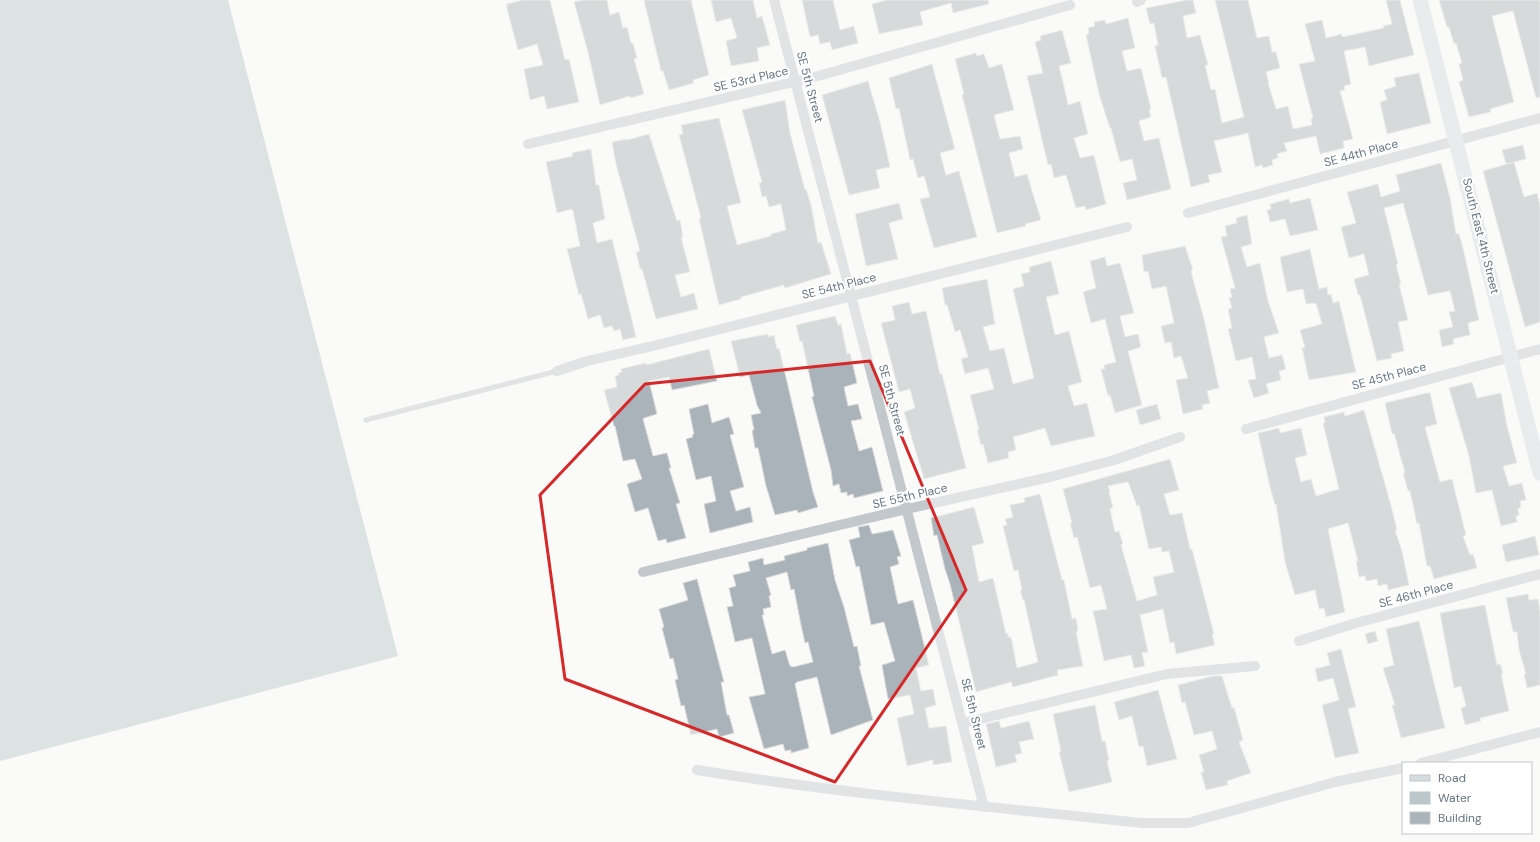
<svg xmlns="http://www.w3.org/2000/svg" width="1540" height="842" viewBox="0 0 1540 842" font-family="'DM Sans',sans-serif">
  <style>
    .water { fill: #bbc7cb }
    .building { fill: #aab3b9; stroke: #dcdcda; fill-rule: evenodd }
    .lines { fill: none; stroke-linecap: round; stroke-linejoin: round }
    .lane { stroke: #c3c8cc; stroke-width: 5 }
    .street { stroke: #c3c8cc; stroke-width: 10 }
    .secondary { stroke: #d6dbdf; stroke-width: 15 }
    .marked { fill: none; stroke: #d62828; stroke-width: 3; stroke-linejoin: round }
    .labels { text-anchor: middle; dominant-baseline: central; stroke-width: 4; stroke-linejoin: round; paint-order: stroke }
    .street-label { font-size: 12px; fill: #657683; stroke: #fff }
  </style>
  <rect width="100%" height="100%" fill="#fafaf8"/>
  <path class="water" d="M0 0H228L398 656 0 761Z"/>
  <path class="building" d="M523 0H550L565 60 569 59 579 102 547 109 544 96 530 100 524 69 543 65 537 44 518 50 507 9V4Z
    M582 0H607L610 15 619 12 623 28 627 27 631 43H633L637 58 634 59 644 94 631 98 630 96 600 105 588 52 574 2Z
    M644 0H691L709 75 693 80 694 83 669 90 663 71H661Z
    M711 0H753L757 18 762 16 770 45 757 48 759 61 731 66 726 41 737 38 731 18 716 22Z
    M802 0H833L840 30 854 26 858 43 832 50 830 42 820 44 818 35 810 37Z
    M887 0H988L989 4 953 13 951 3 920 12 923 25 879 34 872 4Z
    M1187 0H1193L1196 13 1183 16 1187 38 1200 35 1208 65H1205L1211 90 1215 89 1222 123 1244 117 1215 0H1248L1257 38 1269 36 1272 52H1276L1280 68 1266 72 1269 83H1268L1276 109 1288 106 1293 129 1312 125 1311 119 1313 118 1299 64 1315 61 1305 24 1322 20 1326 38 1342 34V37L1384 28 1383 26 1392 24 1386 0H1400L1414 55 1369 66 1365 47 1344 51 1351 84 1344 86 1345 90 1340 91 1353 139 1343 141 1344 148 1320 154 1316 136 1284 143 1287 151 1277 154 1278 158 1272 160 1273 165 1263 168 1262 165 1255 167 1248 133 1214 141 1222 172 1208 175 1210 182 1191 187 1166 77 1162 78 1155 46 1158 45 1154 23 1150 24 1146 8Z
    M1439 0H1540V97L1536 98 1513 11 1492 16 1514 102 1490 109 1491 112 1469 117 1459 82 1463 80 1459 64 1462 63 1456 43 1454 44 1449 27H1447Z
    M1128 18 1135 48 1122 51 1127 71 1141 68 1151 109 1149 110 1151 117 1139 121 1144 141 1159 138 1171 189 1127 200 1123 183 1137 180 1132 159 1120 162 1111 128H1110L1099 94 1086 35 1089 34 1088 28 1095 26 1094 22 1105 20 1106 24Z
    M1062 30 1071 63 1059 66 1064 86 1068 105 1080 101 1088 134 1074 138 1080 158 1094 155 1106 204 1086 210 1085 206 1076 208 1066 175 1054 178 1051 164 1048 165 1027 76 1043 73 1035 42 1041 40 1040 36Z
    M976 53 977 56 984 54 989 68 1002 64 1014 110 994 115 1000 139 1020 136 1023 149 1009 153 1015 177 1027 174 1041 220 1025 224 1026 226 997 233 962 95 964 94 955 59Z
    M932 64 955 149 940 153 946 175 959 171 977 237 934 248 920 199 930 197 924 176 918 178 913 159 910 160 899 108 896 109 889 78Z
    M1419 73 1431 123 1387 134 1380 102 1387 100 1384 90 1396 86 1394 78Z
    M868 81 880 122 890 167 876 170 880 188 849 195 822 95Z
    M785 100 790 133 805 190 806 189 811 205 818 243 821 242 831 274 785 288 784 285 741 297V299L719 305 703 236 699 219 701 218 679 135 683 134 681 125 719 118 741 203 727 206 737 245 771 236V234L786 230 781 204 769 207 766 196 762 197 759 183 762 182 742 110Z
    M649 134 677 221 680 220 683 237H681L690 272 675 275 681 297 694 293 698 309 656 319 642 269H640L636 252 640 251 616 164 612 142 627 139V140Z
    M1523 145 1526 159 1506 164 1502 150Z
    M591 149 596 185H599L605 219 593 223 597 243 612 239 636 337 623 340 620 329 614 331 612 326 604 328 600 315 588 319 581 294 579 295 567 249 580 246 573 211 571 209 557 213 546 162 573 156 572 153Z
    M1514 162 1524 197 1537 193 1540 206V322L1525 327 1483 171Z
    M1441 163 1450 198 1456 234H1459L1464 252 1479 320 1468 323 1470 335 1453 339 1454 344 1442 347 1439 330 1453 327 1449 312 1455 311 1450 291 1428 295 1403 203 1384 208 1398 264 1396 265 1401 284H1399L1408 320 1398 322 1404 351 1391 354 1392 358 1377 361 1360 295H1358L1354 279 1369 275 1364 254 1349 258 1341 227 1356 223 1347 192 1378 184 1381 197 1400 191 1396 175Z
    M1310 198 1318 230 1290 236 1285 219 1270 222 1267 210 1271 209 1270 204 1289 199 1290 203Z
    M899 203 903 219 889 223 898 259 866 266 855 214Z
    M1247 215 1252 244 1241 247 1247 267 1260 263 1268 301 1279 333 1264 337 1269 358 1282 355 1286 369 1279 371 1281 380 1266 384 1269 393 1254 398 1248 380 1256 379 1252 357 1236 361 1228 329 1232 328 1228 309 1232 308 1229 298 1232 297 1230 289 1235 288 1221 237 1227 236 1225 226 1237 223 1236 218Z
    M1185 246 1193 270 1191 271 1193 279 1204 319 1219 388 1207 391 1210 403 1202 405 1203 409 1183 414 1176 380 1188 378 1181 356 1174 358 1171 342 1165 343 1161 326 1174 323 1166 286 1152 289 1148 271 1144 272 1142 255Z
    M1310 249 1319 289 1327 287 1328 295 1331 294 1333 303 1339 301 1356 372 1309 380 1302 348 1305 347 1300 330 1322 324 1316 303 1306 304 1303 289 1287 292 1280 257Z
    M1105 257 1107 266 1120 263 1134 313 1120 316 1125 337 1138 334 1141 347 1128 351 1142 405 1115 413 1110 395 1108 396 1101 369H1105L1104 365 1116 362 1105 319 1091 323 1083 292 1096 288 1090 261Z
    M1051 261 1059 294 1046 297 1055 335 1069 331 1082 382 1068 386 1074 406 1087 403 1095 436 1051 446 1045 428 1013 437 1016 450 1008 452 1009 458 988 463 983 444 981 445 977 430H979L970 395 994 389 988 368 965 374 961 359 968 357 960 330 955 332 947 305H945L942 288 987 279 995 324 983 327 990 351 1004 348 1013 384 1034 378 1013 289 1024 286 1021 274 1030 272 1029 267Z
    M909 302 912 314 926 311 940 374H942L966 468 924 479 904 412 915 408 910 389 899 392 881 323 895 320 892 306Z
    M835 316 838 325 841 324 847 354 850 353 857 383 844 387 848 406 858 404 862 419 851 421 859 451 872 447 883 491 854 498 853 494 847 496V492L841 493 839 484 833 486 831 470 812 397 814 396 802 341 800 342 796 325Z
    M768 334V337L774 335 777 349 779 348 813 492 818 507 798 513 797 510 775 515 766 486 758 448H755L752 430H754L751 415 761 413 757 405 749 375 740 377 731 341Z
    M709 349 717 381 672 390 669 377 649 381 657 414 644 418 643 419 653 456 667 453 671 468H669L680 503 676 504 686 538 667 543 666 539 658 541 648 508 635 512 627 484 642 479 635 459 623 461 615 426H614L604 390 617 387 615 376 619 375 618 373 622 372 621 369 646 363V365Z
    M1472 382 1477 398 1501 393 1507 426 1517 463 1503 466 1509 486 1522 483 1526 500 1520 501 1521 508H1518L1519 515 1516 516 1517 522 1501 526 1492 490 1476 493 1469 456 1449 388Z
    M1426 393H1430L1437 424 1425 427 1440 482 1452 479 1466 535 1463 536 1470 555 1473 554 1477 568 1434 579 1430 566H1427L1419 523 1417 524 1410 491H1408L1403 473H1405L1394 433 1392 434 1385 403Z
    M708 404 712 423 729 417 734 434 730 435 744 487 730 491 736 511 750 507 753 522 710 533 704 504 716 501 711 476 696 480 686 439 693 437 692 435 694 434 689 409Z
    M1157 404 1161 419 1140 425 1136 410Z
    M1364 410 1392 509 1397 530H1395L1402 551 1409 585 1388 590 1387 584 1378 586 1377 579 1366 581 1365 576 1359 577 1356 561H1358L1348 523 1328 529 1345 612 1326 617 1324 608 1319 609 1315 590 1295 595 1285 562 1276 504 1275 505 1270 487 1258 433 1279 428 1280 433 1301 428 1307 455 1295 458 1301 482 1311 479 1316 496 1339 489 1323 423H1325L1324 417 1344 412 1345 416Z
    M1170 459 1179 490 1164 494 1170 515 1182 513 1190 549H1192L1214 634 1212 635 1215 645 1176 654 1174 642 1170 643 1163 609 1140 615 1148 652 1142 653 1145 666 1134 668 1131 655 1104 661 1093 611 1107 609 1101 585 1090 588 1077 537 1074 538 1070 523H1072L1063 489ZM1128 482 1137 506 1139 505 1149 549 1161 547 1162 552 1169 551 1174 572 1153 577 1157 595 1137 601 1121 545 1123 544 1119 531 1115 532 1110 509 1113 508 1109 492H1110L1108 486Z
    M1040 494 1062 580H1064L1072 619 1076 618 1078 631 1076 632 1083 666 1057 670 1058 675 1013 687 1011 682 976 692 950 584 945 569 937 535 934 536 931 518 974 507 984 543 972 546 979 582 993 578 1006 634 1008 633V637H1011L1017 668 1038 662 1024 600H1023L1020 590H1022L1018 570 1014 571 1003 526 1007 525 1005 519 1013 517 1010 505 1025 502 1024 498Z
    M869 525 872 534 893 530 901 556 897 557 899 564 890 567 898 604 913 600 929 665 916 668 921 691 933 689 936 705 925 708 929 728 946 726 952 762 933 765V760L907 766 897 718 914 714 910 695 888 699 882 665 895 661 884 622 871 625 859 566 856 567 849 540 860 537 858 527Z
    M1535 536 1539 555 1506 562 1502 545Z
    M828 543 835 580 844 607 854 647 857 646 861 666H859L873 720 831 735 817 677 797 682 795 684 809 748 791 753V750L785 751 783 744 764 749 749 697 765 694 752 638 735 642 727 607 733 606 729 588 736 586 733 575 750 571 748 562 763 558 764 565 785 560 784 556 807 550V548ZM787 572 791 590 794 589 801 625 805 643 808 642 813 662 793 667 790 666 785 650 772 654 762 615H764L763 609 771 607 769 596 771 595 766 578Z
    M697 579 724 682H721L727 715H729L734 733 719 737 717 729 691 735 684 705 681 706 675 680 678 679 673 658 670 659 662 628 664 627 659 609 688 600 683 583Z
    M1528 594 1529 600 1538 599 1540 612V685L1527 688 1524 674H1526L1519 650 1517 632H1513L1506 598Z
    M1485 605 1497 665 1500 664 1503 673 1501 674 1509 711 1480 718 1481 721 1465 725 1461 708 1466 706 1461 686 1454 688 1440 613Z
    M1419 621 1445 728 1401 738 1392 705H1395L1383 668 1394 665 1386 629Z
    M1375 631 1378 641 1368 644 1365 634Z
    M1341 649 1356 707 1348 709 1359 753 1335 758 1322 705 1339 700 1333 678 1318 682 1315 669 1330 665 1327 653Z
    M1213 676H1222L1232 708 1234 707 1243 740 1239 742 1251 773 1227 781 1228 785 1206 790 1201 772H1204L1199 755 1217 749 1212 731 1194 735 1185 702 1182 703 1178 685Z
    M1158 690 1177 759 1147 766 1143 746 1139 747 1132 716 1119 720 1114 702Z
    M1095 705 1102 741H1105L1109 760 1107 761 1112 782 1069 792 1059 752H1061L1053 714Z
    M999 721 1001 728 1029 721 1034 739 1019 742 1022 753 1015 755 1017 762 996 767 986 724Z"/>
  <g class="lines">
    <path class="lane" d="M366 420 557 371"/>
    <path class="street" d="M774 0 984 807
      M1137 2 1141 0
      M528 144 811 78 1070 5
      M1188 213 1540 118
      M557 371 587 361 657 345 1127 227
      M1246 429 1540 349
      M643 572 907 509 1050 477 1114 460 1180 437
      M1299 641 1356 623 1540 574
      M963 723 1167 674 1255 666
      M1421 763 1540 732
      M697 770C844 794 993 807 1142 823H1188L1335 782 1403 768"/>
    <path class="secondary" d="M1420 0 1540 473"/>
  </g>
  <path d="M0 0H1540V842H0ZM870 361 966 590 835 782 565 679 540 495 645 384Z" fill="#fafaf8" fill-opacity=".55" fill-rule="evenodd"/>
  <path class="marked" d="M870 361 966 590 835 782 565 679 540 495 645 384Z"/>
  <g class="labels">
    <g class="street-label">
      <text transform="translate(751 79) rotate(-13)">SE 53rd Place</text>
      <text transform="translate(810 87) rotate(75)">SE 5th Street</text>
      <text transform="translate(1361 153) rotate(-15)">SE 44th Place</text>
      <text transform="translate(1481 236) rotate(76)">South East 4th Street</text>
      <text transform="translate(839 286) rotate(-14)">SE 54th Place</text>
      <text transform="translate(1389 376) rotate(-15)">SE 45th Place</text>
      <text transform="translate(892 400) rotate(75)">SE 5th Street</text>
      <text transform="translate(910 496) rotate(-13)">SE 55th Place</text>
      <text transform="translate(1416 594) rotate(-15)">SE 46th Place</text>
      <text transform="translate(974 714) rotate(76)">SE 5th Street</text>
    </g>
  </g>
  <rect x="1402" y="762" width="130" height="72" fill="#ffffff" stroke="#c1c8cd"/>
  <rect x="1410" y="775" width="20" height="6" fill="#d6dbdf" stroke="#c1c8cd"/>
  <text x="1438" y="782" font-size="12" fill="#657683">Road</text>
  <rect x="1410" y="792" width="20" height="12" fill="#bbc7cb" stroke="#c1c8cd"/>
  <text x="1438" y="802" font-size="12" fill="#657683">Water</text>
  <rect x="1410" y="812" width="20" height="12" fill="#aab3b9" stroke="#c1c8cd"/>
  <text x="1438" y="822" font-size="12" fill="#657683">Building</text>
</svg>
